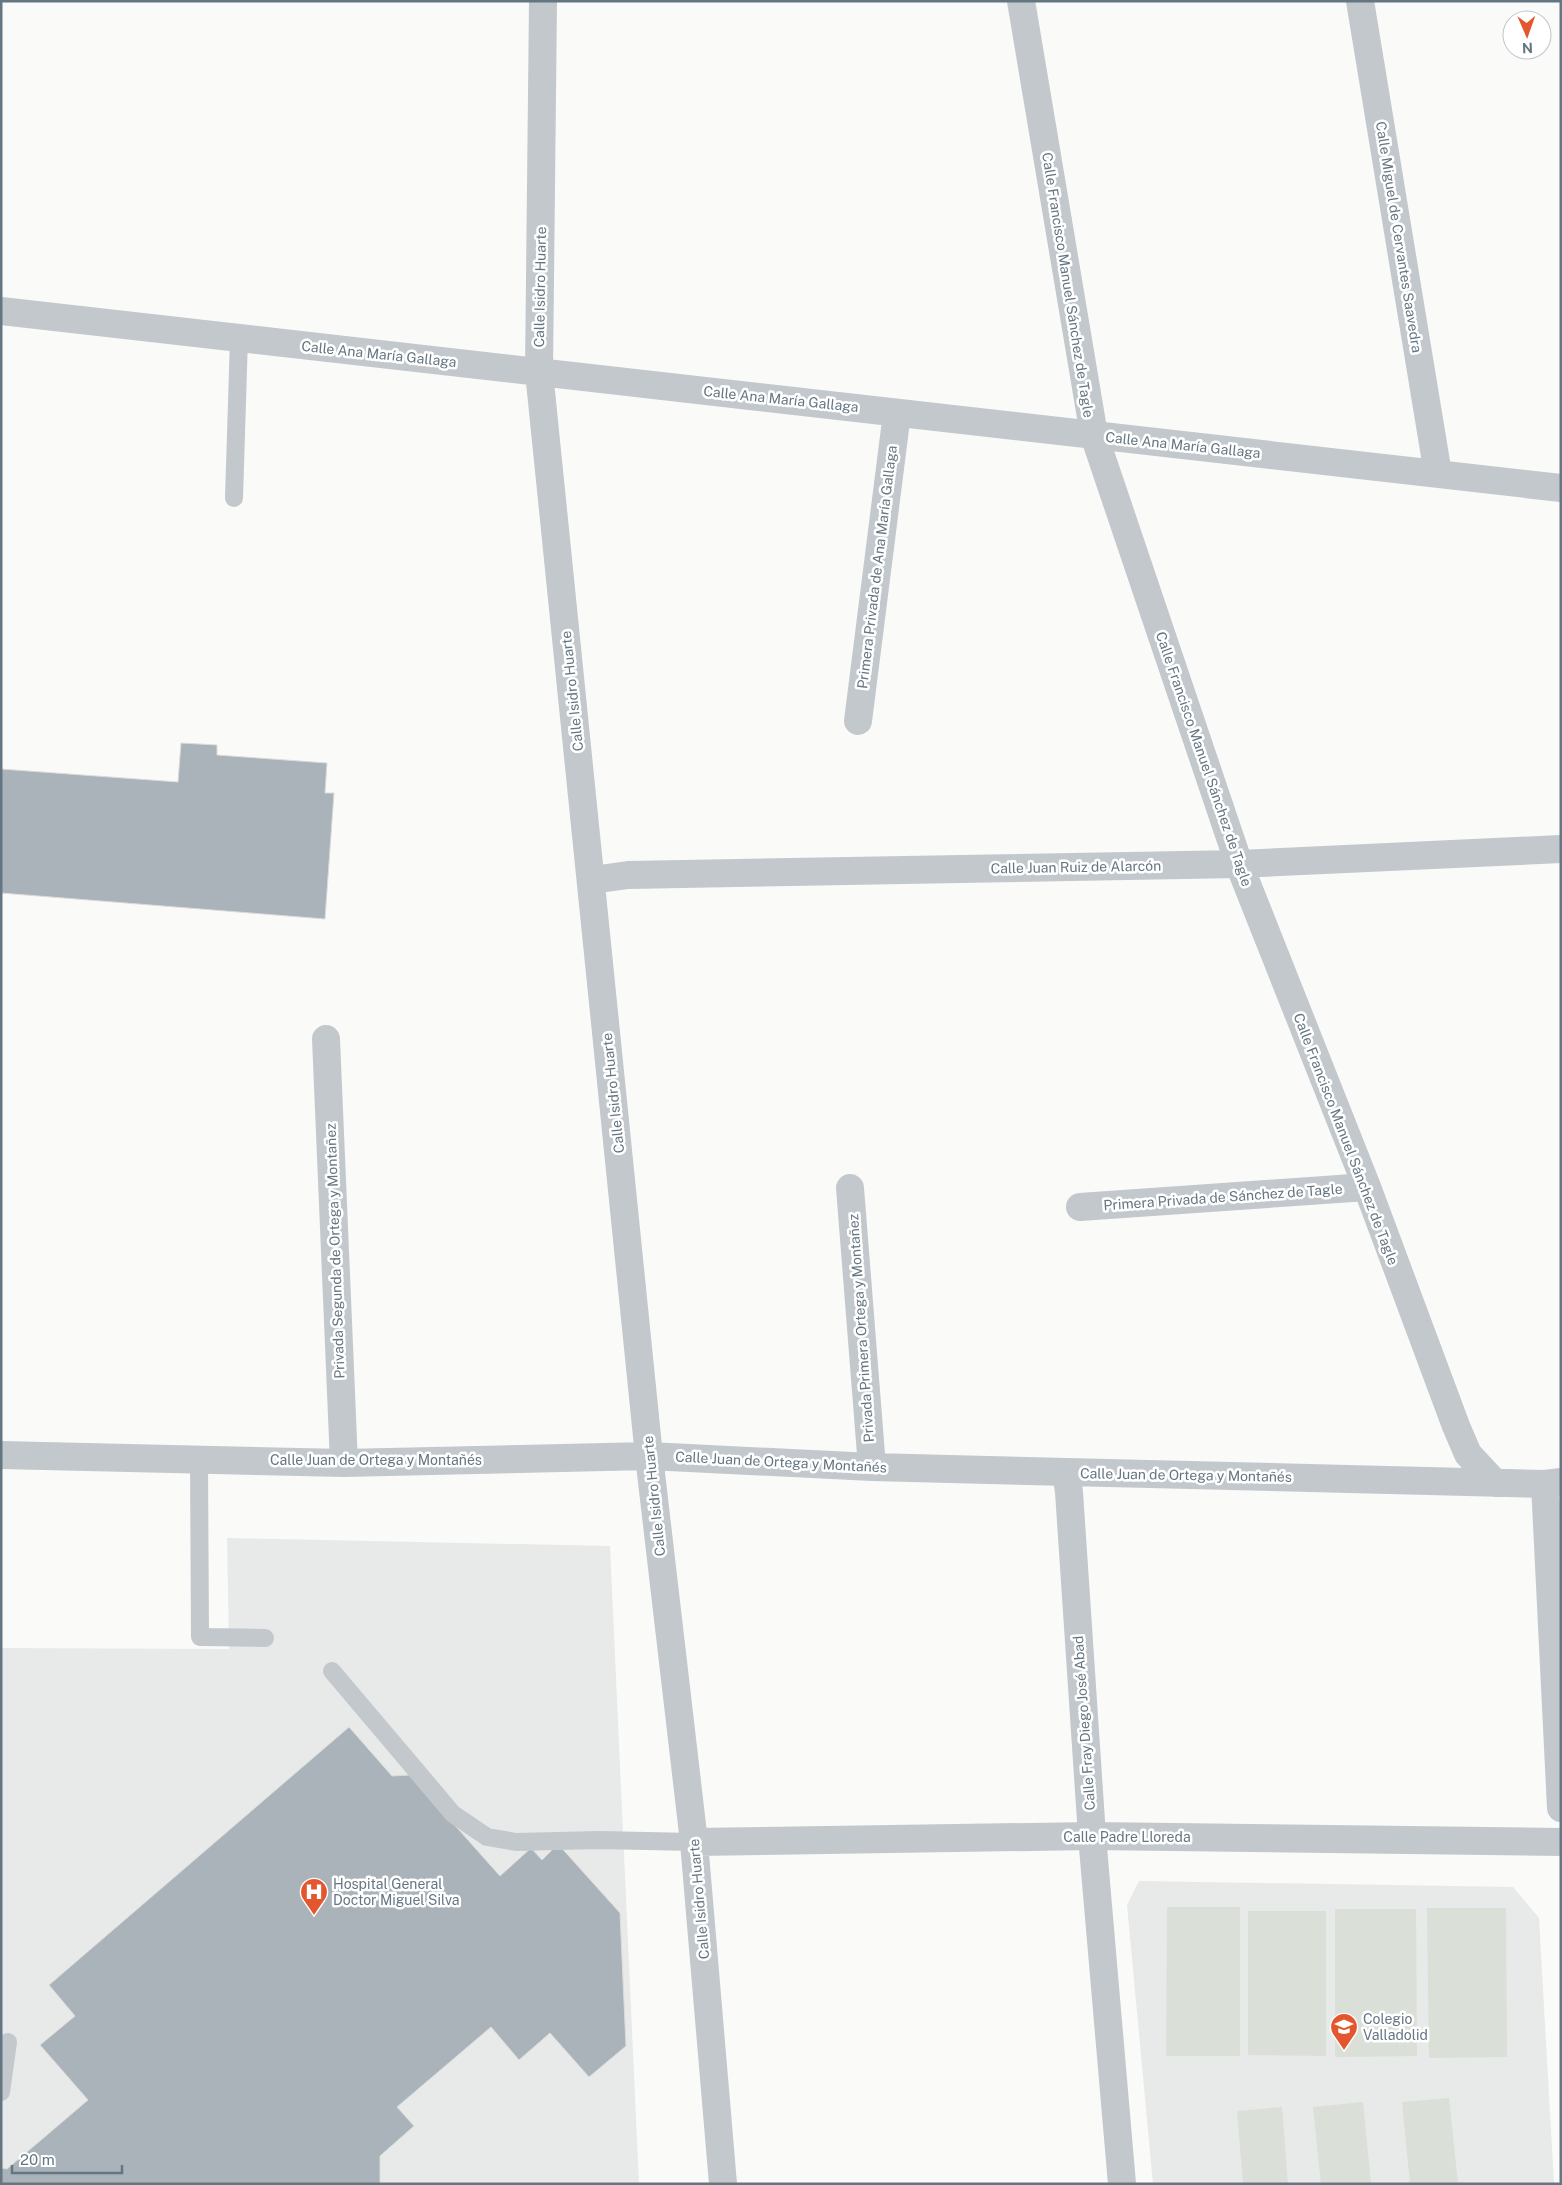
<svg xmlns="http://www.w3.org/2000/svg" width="1562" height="2185" viewBox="0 0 1562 2185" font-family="'Public Sans',sans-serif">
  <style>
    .built { fill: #e8e9e9 }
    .green { fill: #dadfd7 }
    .building { fill: #aab3b9; stroke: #dcdcda }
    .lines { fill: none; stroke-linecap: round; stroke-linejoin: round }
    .service { stroke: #c3c8cc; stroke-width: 18 }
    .minor { stroke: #c3c8cc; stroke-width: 28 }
    .labels { text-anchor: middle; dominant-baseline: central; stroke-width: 5; stroke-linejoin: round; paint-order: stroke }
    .street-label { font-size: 14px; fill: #657683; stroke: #fff }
    .poi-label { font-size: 14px; fill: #657683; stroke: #fff; text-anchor: start }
  </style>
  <rect width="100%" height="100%" fill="#fafaf8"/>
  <path class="built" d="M227 1538 610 1546 639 2184H1V1648L229 1649Z
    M1139 1881 1513 1887 1539 1918 1554 2184H1153L1127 1905Z"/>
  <path class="green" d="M1167 1907H1240V2056H1166Z
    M1427 1908H1506L1507 2057 1429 2058Z
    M1335 1909H1416L1417 2056 1335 2057Z
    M1248 1911H1326V2056L1248 2055Z
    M1449 2098 1458 2184H1410L1402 2102Z
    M1363 2102 1371 2184H1321L1313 2107Z
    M1282 2107 1288 2184H1243L1237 2111Z"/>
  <path class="building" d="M181 743 217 745V755L327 763 325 793H334L325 919 1 893V769L178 782Z
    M349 1727 392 1776 410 1775 500 1876 531 1848 542 1860 558 1844 620 1913 626 2046 589 2077 550 2033 519 2060 491 2027 397 2107 414 2126 380 2156V2184H1V2168L7 2169 88 2100 40 2045 75 2016 49 1985Z"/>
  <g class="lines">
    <path class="service" d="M234 498 239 338
      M199 1459 200 1637 265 1638
      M332 1671 453 1814 487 1837 516 1842 599 1840 694 1842
      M1 2092 8 2042"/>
    <path class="minor" d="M543 1 539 372 649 1456 694 1842 723 2184
      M1021 1 1094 435 1239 864 1367 1187 1456 1426 1468 1454 1495 1483
      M1360 1 1438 474
      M1 311 1561 488
      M858 721 897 413
      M592 880 628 875 1239 864 1561 849
      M326 1039 344 1463
      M850 1188 872 1467
      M1080 1207 1367 1187
      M1 1455 344 1463 649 1456 872 1467 1545 1484 1561 1482
      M1066 1472 1069 1492 1092 1836 1122 2184
      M1545 1484 1561 1808
      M694 1842 1092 1836 1561 1842"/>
  </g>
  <defs>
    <symbol id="hospital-pin" viewBox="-11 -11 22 30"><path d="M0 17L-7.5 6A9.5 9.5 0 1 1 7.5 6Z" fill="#e4572e" stroke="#fff"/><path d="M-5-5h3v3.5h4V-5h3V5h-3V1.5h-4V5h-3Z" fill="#fff"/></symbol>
    <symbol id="school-pin" viewBox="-11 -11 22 30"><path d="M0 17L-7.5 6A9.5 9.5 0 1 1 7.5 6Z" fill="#e4572e" stroke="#fff"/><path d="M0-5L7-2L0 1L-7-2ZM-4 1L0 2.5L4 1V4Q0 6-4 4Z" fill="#fff"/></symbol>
  </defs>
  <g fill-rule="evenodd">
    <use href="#hospital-pin" x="298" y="1876" width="32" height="43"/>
    <use href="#school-pin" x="1328" y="2011" width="32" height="43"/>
  </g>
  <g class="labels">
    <g class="street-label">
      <text transform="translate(1399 237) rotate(81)">Calle Miguel de Cervantes Saavedra</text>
      <text transform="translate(1068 285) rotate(81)">Calle Francisco Manuel Sánchez de Tagle</text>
      <text transform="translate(540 287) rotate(-89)">Calle Isidro Huarte</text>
      <text transform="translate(379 354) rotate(6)">Calle Ana María Gallaga</text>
      <text transform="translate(781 399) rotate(6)">Calle Ana María Gallaga</text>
      <text transform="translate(1183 445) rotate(6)">Calle Ana María Gallaga</text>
      <text transform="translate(877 567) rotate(-83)">Primera Privada de Ana María Gallaga</text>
      <text transform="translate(572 691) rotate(-96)">Calle Isidro Huarte</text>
      <text transform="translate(1204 759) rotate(71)">Calle Francisco Manuel Sánchez de Tagle</text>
      <text transform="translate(1076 867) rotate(-1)">Calle Juan Ruiz de Alarcón</text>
      <text transform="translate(613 1093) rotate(-96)">Calle Isidro Huarte</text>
      <text transform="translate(1346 1139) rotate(69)">Calle Francisco Manuel Sánchez de Tagle</text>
      <text transform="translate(1223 1197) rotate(-4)">Primera Privada de Sánchez de Tagle</text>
      <text transform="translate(335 1251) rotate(-92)">Privada Segunda de Ortega y Montañez</text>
      <text transform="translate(861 1328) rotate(-94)">Privada Primera Ortega y Montañez</text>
      <text x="376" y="1460">Calle Juan de Ortega y Montañés</text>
      <text transform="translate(781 1462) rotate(3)">Calle Juan de Ortega y Montañés</text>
      <text transform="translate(1186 1475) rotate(1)">Calle Juan de Ortega y Montañés</text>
      <text transform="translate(654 1496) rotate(-96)">Calle Isidro Huarte</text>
      <text transform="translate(1084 1723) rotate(-94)">Calle Fray Diego José Abad</text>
      <text x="1127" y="1837">Calle Padre Lloreda</text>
      <text transform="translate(699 1899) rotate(-95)">Calle Isidro Huarte</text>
    </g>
    <g class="poi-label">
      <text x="333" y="1884">Hospital General<tspan x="333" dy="16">Doctor Miguel Silva</tspan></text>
      <text x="1363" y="2019">Colegio<tspan x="1363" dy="16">Valladolid</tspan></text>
    </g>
  </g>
  <rect width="1562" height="2185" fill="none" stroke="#657683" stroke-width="5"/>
  <g transform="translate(1527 35) rotate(178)"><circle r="24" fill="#ffffff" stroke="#c1c8cd"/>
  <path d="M0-4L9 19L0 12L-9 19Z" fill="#e4572e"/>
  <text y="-8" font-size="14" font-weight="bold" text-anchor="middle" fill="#657683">N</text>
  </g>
  <path d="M12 2165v8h110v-8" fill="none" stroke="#657683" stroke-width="2.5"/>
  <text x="20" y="2165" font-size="15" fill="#657683" stroke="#ffffff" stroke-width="4" paint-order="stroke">20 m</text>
</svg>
